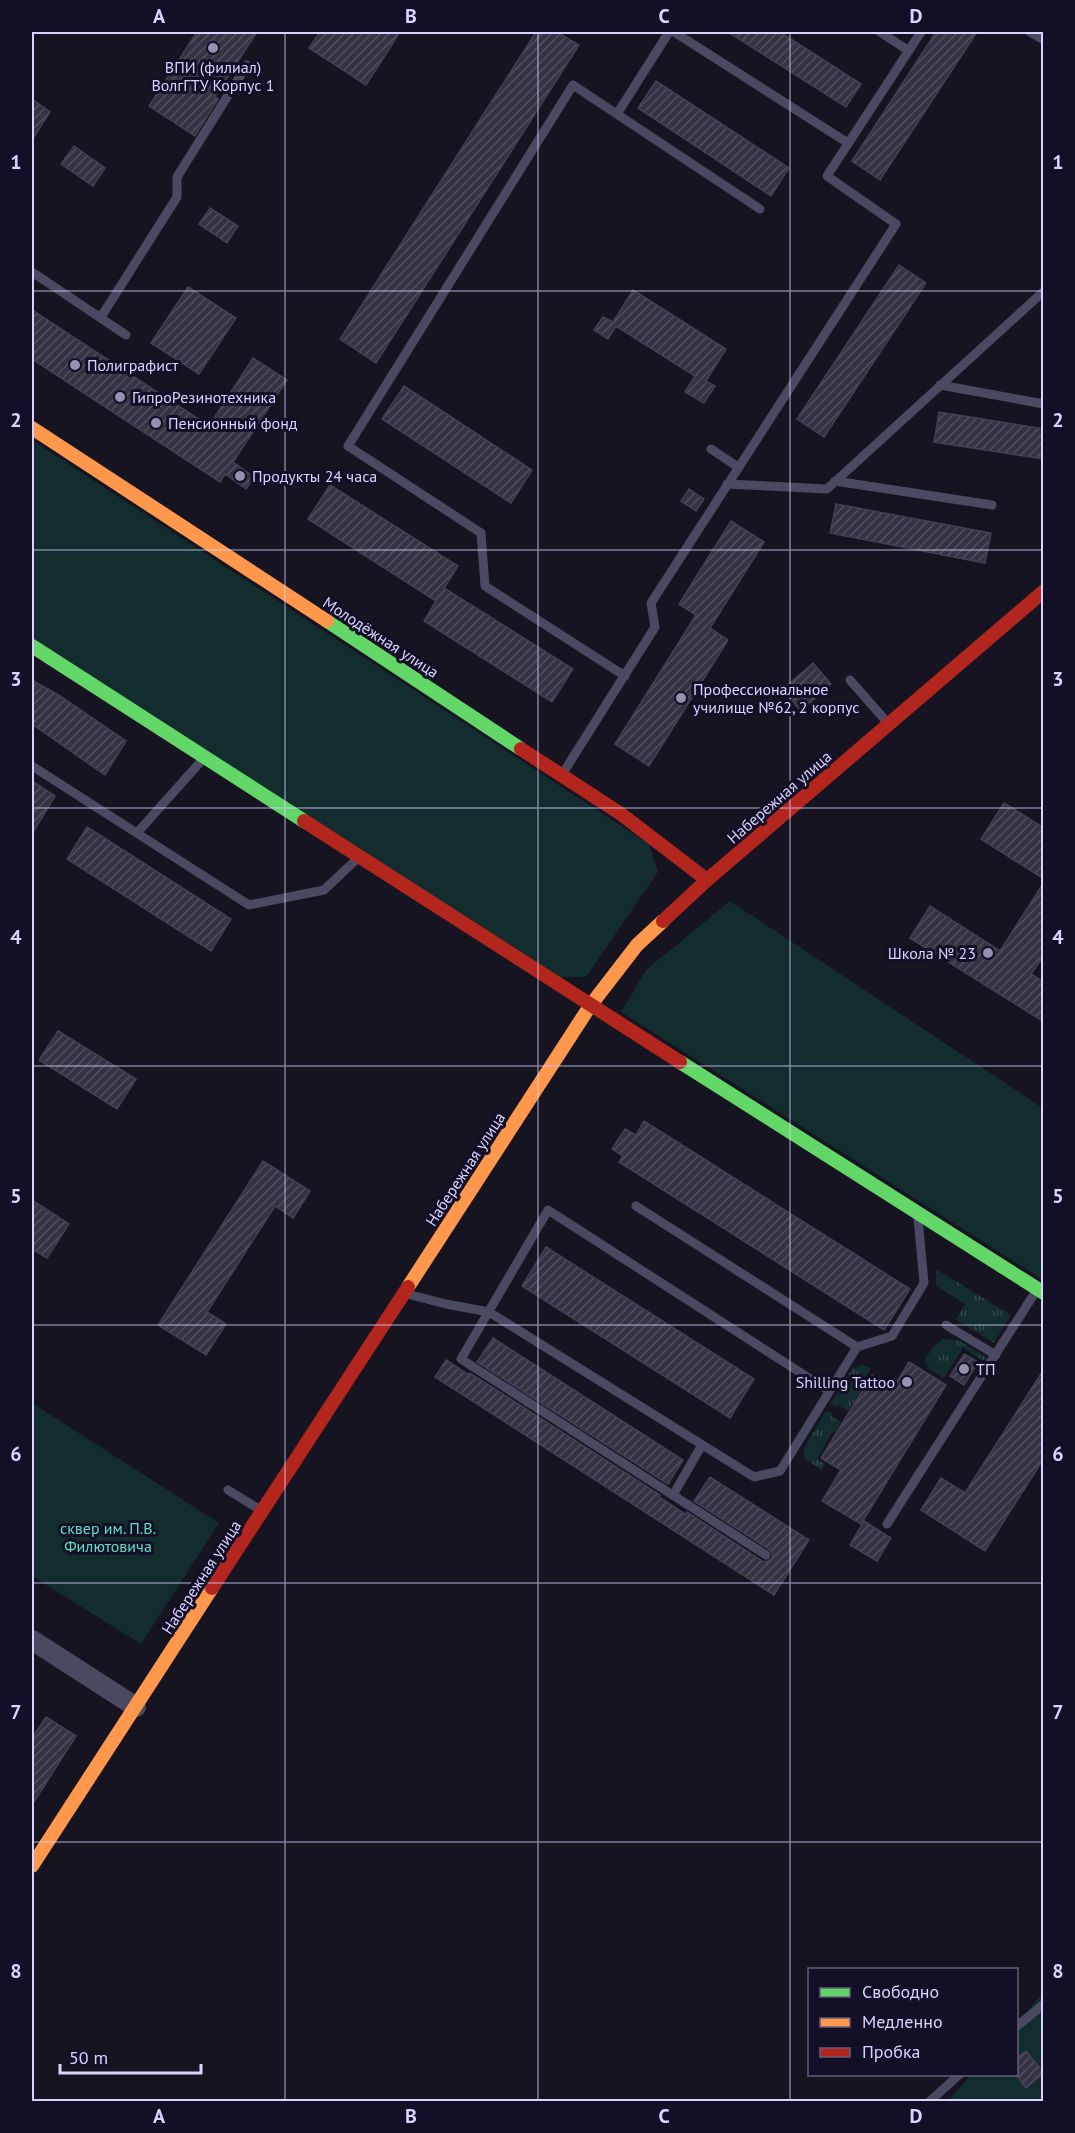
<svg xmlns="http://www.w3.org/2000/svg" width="1075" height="2133" viewBox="0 0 1075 2133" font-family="'PT Sans',sans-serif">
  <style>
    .grass { fill: url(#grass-tufts) }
    .green { fill: #132c2d }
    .building { fill: url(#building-hatch); stroke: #433f54; stroke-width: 1.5 }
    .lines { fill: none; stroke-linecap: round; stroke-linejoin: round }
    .lane { stroke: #4a4962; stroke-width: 9 }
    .street { stroke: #4a4962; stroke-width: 20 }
    .fast { stroke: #63d668; stroke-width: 14 }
    .slow { stroke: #ff974d; stroke-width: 14 }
    .jam { stroke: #b3261e; stroke-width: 14 }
    .grid { fill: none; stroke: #d9d4ff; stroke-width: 1.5; stroke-opacity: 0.55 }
    .poi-dot { fill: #9591b1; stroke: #130f26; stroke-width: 2 }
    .labels { text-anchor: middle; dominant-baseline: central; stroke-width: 6; stroke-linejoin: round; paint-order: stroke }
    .poi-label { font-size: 16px; fill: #d9d4ff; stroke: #130f26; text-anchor: start }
    .street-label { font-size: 16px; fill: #d9d4ff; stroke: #130f26 }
    .park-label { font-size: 16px; fill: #5fe0c0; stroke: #130f26 }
    .neatline { fill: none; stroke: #d9d4ff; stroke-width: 2 }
    .grid-label { font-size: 20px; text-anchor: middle; font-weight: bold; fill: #d9d4ff }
  </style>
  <defs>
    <pattern id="grass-tufts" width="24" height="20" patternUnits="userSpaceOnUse" patternTransform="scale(1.5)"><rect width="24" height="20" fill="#132c2d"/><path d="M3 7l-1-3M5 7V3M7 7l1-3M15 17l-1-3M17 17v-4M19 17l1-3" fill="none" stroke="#354a4c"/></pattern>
    <pattern id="building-hatch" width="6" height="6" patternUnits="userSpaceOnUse" patternTransform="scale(1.5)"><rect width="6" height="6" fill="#343243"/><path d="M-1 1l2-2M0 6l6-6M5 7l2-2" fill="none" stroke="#514f5f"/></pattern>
  </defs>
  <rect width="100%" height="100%" fill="#161421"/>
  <path class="grass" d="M936 1269 1011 1315 994 1343 956 1320 965 1304 936 1286Z
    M943 1339 958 1340 986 1357 988 1360H982L963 1348 944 1378 929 1369 928 1364 924 1361 933 1347Z
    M862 1365 871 1368 858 1388 861 1391 848 1411 838 1405 837 1407 830 1404 852 1369Z
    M826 1411 833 1413 831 1416 841 1422 835 1433 832 1432 817 1459 825 1464 821 1470 804 1458V1448Z"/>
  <path class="green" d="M32 440 649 844 658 872 586 977H561L32 642Z
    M730 901 1043 1108V1280L621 1012 646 970Z
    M32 1403 219 1523 141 1644 32 1576Z
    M1043 1993V2101L947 2102 971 2075 1016 2074 1017 2023Z"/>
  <path class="building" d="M197 32H257L215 96 218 99 195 136 149 106Z
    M320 32H400L366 85 309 48Z
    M536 32H557L579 45 376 363 340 339Z
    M728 32H780L861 84 846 107Z
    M936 32H977L880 180 852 161Z
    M656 81 789 168 771 196 638 108Z
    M32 99 50 112 32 140Z
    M74 146 105 168 93 186 61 164Z
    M210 208 238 226 227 243 199 224Z
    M899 265 926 283 824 437 797 419Z
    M188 287 236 318 199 374 151 343Z
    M633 290 726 349 706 381 715 386 704 403 685 392 695 376 616 326 608 339 594 330 603 317 613 322Z
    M32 310 209 426 253 358 287 380 233 462 254 477 246 489 225 474 220 482 32 359Z
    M404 386 532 470 511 503 382 419Z
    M939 412 1044 429V459L934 442Z
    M330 485 458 566 444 588 573 669 552 702 424 621 436 601 308 519Z
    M689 489 704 499 696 511 681 501Z
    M836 504 991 533 985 563 830 533Z
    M731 521 764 542 710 628 728 640 649 766 615 744 696 615 679 604Z
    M813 663 831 684 801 711 782 690Z
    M32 680 60 696 126 741 105 775 32 724Z
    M32 781 55 796 32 834Z
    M1004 803 1044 828V879L981 839Z
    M87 827 231 919 211 951 67 859Z
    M1044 882V955L1031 974 1044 982V1022L910 938 930 906 1000 951Z
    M58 1031 136 1079 117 1109 39 1060Z
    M644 1121 910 1289 884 1330 619 1162 623 1156 612 1149 625 1129 636 1135Z
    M263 1161 310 1191 293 1218 275 1206 207 1312 226 1324 206 1355 158 1325Z
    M32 1200 69 1224 47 1258 32 1249Z
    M546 1247 754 1379 730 1418 522 1286Z
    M493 1338 683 1460 668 1484 477 1362Z
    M964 1354 978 1362 964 1385 950 1376Z
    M446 1360 469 1375 470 1373 660 1495 659 1497 685 1514 687 1512 762 1561 766 1562 771 1559 773 1555 770 1550 694 1501 710 1477 809 1540 774 1595 435 1377Z
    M909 1362 946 1385 861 1524 822 1501 841 1470 821 1458 872 1375 893 1388Z
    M1044 1369V1458L985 1551 921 1510 941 1478 965 1493Z
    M864 1521 891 1538 877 1561 850 1545Z
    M46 1717 76 1736 32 1805V1738Z
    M1026 2051 1044 2073 1026 2088 1017 2076V2058Z"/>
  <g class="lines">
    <path class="lane" d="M674 32 848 143
      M880 32 909 51
      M1030 32 1044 40
      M617 114 669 32
      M32 272 126 335
      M101 317 177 197V177L247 65
      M940 385 1044 404
      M711 449 738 467
      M835 481 992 505
      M727 484 827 489 1044 291
      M625 676 485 586 481 533 348 446 573 85 760 209
      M850 680 886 721
      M32 766 249 905 324 890 358 858
      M563 773 655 627 651 603 896 224 827 176 921 32
      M137 833 203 759
      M636 1206 857 1347
      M407 1294 446 1304 489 1312 754 1477 780 1471 857 1347 892 1336 924 1283 918 1218
      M946 1325 996 1355
      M228 1490 259 1509
      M673 1495 702 1445
      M887 1524 1036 1291
      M766 1555 461 1359 548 1210 829 1391
      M1016 2027 1044 2004
      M929 2102 960 2074"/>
    <path class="street" d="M32 1640 136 1707"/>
    <path class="fast" d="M327 621 521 749
      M32 646 304 821
      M680 1062 1044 1293"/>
    <path class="slow" d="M32 428 327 621
      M408 1287 590 1006 637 945 663 921
      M32 1866 212 1588"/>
    <path class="jam" d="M521 749 621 814 707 880
      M304 821 680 1062
      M663 921 707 880 1044 591
      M212 1588 408 1287"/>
  </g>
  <path class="grid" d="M285 32V2102M538 32V2102M790 32V2102M32 291H1044M32 550H1044M32 808H1044M32 1066H1044M32 1325H1044M32 1583H1044M32 1842H1044"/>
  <g class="poi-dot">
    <circle cx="213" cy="48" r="6"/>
    <circle cx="75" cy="365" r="6"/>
    <circle cx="120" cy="397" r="6"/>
    <circle cx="156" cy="423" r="6"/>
    <circle cx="240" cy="476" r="6"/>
    <circle cx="681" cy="698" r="6"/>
    <circle cx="988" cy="953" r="6"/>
    <circle cx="964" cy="1369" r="6"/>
    <circle cx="907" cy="1382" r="6"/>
  </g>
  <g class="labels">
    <g class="poi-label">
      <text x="213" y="67" text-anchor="middle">ВПИ (филиал)<tspan x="213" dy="18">ВолгГТУ Корпус 1</tspan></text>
      <text x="87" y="365">Полиграфист</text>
      <text x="132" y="397">ГипроРезинотехника</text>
      <text x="168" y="423">Пенсионный фонд</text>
      <text x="252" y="476">Продукты 24 часа</text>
      <text x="693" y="689">Профессиональное<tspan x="693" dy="18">училище №62, 2 корпус</tspan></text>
      <text x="976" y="953" text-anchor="end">Школа № 23</text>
      <text x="976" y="1369">ТП</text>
      <text x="895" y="1382" text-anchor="end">Shilling Tattoo</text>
    </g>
    <g class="street-label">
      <text transform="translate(381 637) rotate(33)">Молодёжная улица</text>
      <text transform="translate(779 797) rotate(-41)">Набережная улица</text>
      <text transform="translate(465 1169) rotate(-57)">Набережная улица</text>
      <text transform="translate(201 1577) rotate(-57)">Набережная улица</text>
    </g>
    <g class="park-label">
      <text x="108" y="1528">сквер им. П.В.<tspan x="108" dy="18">Филютовича</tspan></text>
    </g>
  </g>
  <rect width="1075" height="2133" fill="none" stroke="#130f26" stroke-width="66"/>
  <rect x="808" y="1968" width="210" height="108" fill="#130f26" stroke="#625e7d" stroke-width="1.5"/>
  <rect x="820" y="1988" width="30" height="9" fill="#63d668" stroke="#625e7d" stroke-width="1.5"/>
  <text x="862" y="1998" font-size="18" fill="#d9d4ff">Свободно</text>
  <rect x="820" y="2018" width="30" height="9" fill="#ff974d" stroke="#625e7d" stroke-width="1.5"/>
  <text x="862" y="2028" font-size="18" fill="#d9d4ff">Медленно</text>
  <rect x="820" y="2048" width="30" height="9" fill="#b3261e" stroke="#625e7d" stroke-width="1.5"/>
  <text x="862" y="2058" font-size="18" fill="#d9d4ff">Пробка</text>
  <path d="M60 2064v9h141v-9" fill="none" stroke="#d9d4ff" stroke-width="3"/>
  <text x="69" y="2064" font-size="18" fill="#d9d4ff" stroke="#130f26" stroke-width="4.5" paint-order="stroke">50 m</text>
  <rect x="33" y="33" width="1009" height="2067" class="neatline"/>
  <g class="grid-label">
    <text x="159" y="23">A</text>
    <text x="411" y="23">B</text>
    <text x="664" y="23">C</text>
    <text x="916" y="23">D</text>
    <text x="16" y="169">1</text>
    <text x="1058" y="169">1</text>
    <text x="16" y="427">2</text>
    <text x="1058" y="427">2</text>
    <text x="16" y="686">3</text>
    <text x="1058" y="686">3</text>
    <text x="16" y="944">4</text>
    <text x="1058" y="944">4</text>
    <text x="16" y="1203">5</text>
    <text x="1058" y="1203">5</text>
    <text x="16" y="1461">6</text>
    <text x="1058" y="1461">6</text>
    <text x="16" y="1719">7</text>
    <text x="1058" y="1719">7</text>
    <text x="16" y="1978">8</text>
    <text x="1058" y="1978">8</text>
    <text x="159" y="2123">A</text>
    <text x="411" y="2123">B</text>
    <text x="664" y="2123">C</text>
    <text x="916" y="2123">D</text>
  </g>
</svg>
